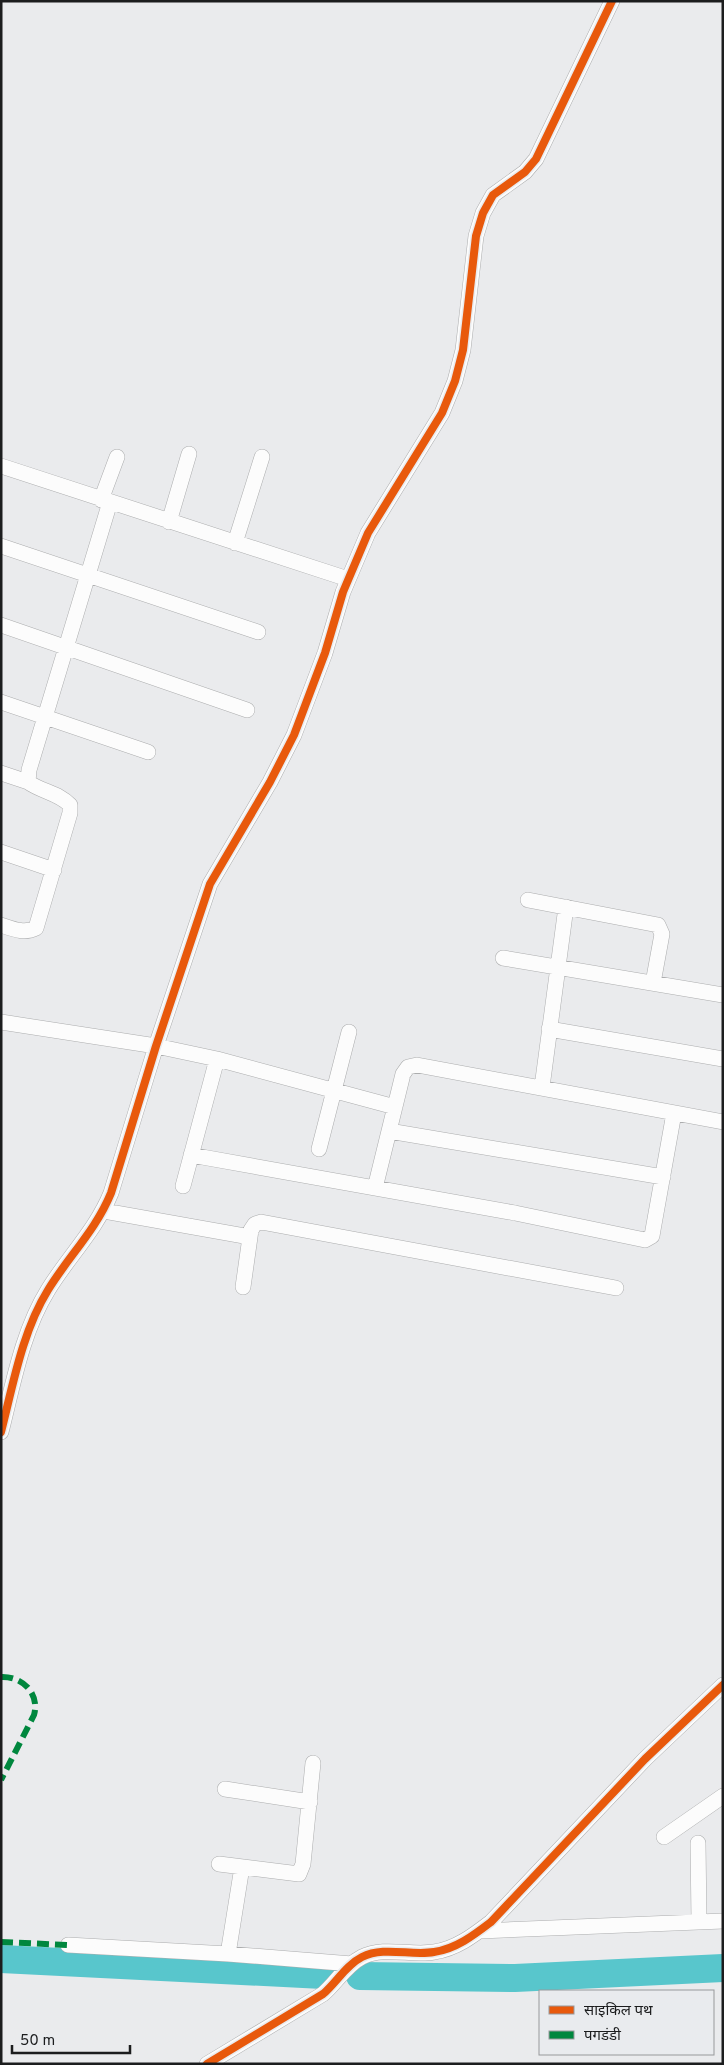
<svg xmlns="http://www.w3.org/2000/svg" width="724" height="2065" viewBox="0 0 724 2065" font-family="Overpass,'Noto Sans Devanagari',sans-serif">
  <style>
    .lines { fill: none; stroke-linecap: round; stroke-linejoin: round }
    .river { stroke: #58c6cc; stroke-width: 28 }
    .minor-casing { stroke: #acadae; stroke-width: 16 }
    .minor { stroke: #fcfcfc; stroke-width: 15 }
    .quiet { stroke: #00873e; stroke-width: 6; stroke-dasharray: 12 6; stroke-linecap: butt }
    .cycleway-casing { stroke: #e9ebee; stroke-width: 11 }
    .cycleway { stroke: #e8590c; stroke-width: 8 }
  </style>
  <rect width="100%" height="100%" fill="#eaebed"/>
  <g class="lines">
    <path class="river" d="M1 1959 323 1975
      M360 1976 515 1978 723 1968"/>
    <defs>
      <path id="minor" d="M1 466 348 579
        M101 500 117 457
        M169 522 189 454
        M235 543 262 457
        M1 546 258 632
        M1 625 247 710
        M1 702 148 752
        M1 773 28 782
        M1 852 54 870
        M528 900 658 925 662 934 653 983
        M1 925C13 929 24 934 36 928L70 813V805C59 793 42 792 28 782L29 770 110 502
        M503 958 723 995
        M1 1022 156 1046 217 1059 395 1107
        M549 1029 723 1059
        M542 1087 566 907
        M389 1131 663 1177
        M319 1149 349 1032
        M191 1155 515 1213 645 1240 652 1236 653 1230 674 1113
        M183 1186 217 1059
        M375 1188 403 1074 408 1067 417 1065 723 1122
        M104 1211 250 1237
        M243 1287 251 1230 255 1224 261 1222 616 1288
        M1 1432C13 1385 22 1332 48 1290 68 1257 96 1230 111 1193L156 1046 210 884 270 782 294 735 325 653 343 592 368 533 442 413 455 381 463 350 476 236 483 213 493 195 525 172 536 159 612 1
        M225 1789 310 1802
        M664 1837 723 1796
        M698 1843 699 1921
        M219 1864 299 1874 303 1864 313 1763
        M480 1931 723 1921
        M68 1945 228 1954 352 1964
        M228 1954 242 1867
        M207 2064 323 1994C336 1983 346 1965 362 1957 384 1946 411 1956 434 1952 456 1949 474 1935 491 1922L645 1759 723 1685"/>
    </defs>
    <use href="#minor" class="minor-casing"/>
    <use href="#minor" class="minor"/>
    <path class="quiet" d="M1 1677C23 1676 40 1694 34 1715L1 1780
      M1 1942 68 1945"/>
    <defs>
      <path id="cycleway" d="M1 1432C13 1385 22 1332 48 1290 68 1257 96 1230 111 1193L156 1046 210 884 270 782 294 735 325 653 343 592 368 533 442 413 455 381 463 350 476 236 483 213 493 195 525 172 536 159 612 1
        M207 2064 323 1994C336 1983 346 1965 362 1957 384 1946 411 1956 434 1952 456 1949 474 1935 491 1922L645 1759 723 1685"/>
    </defs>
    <use href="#cycleway" class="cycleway-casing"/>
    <use href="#cycleway" class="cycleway"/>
  </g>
  <rect width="724" height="2065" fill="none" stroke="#1c1d1e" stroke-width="5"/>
  <rect x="539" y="1990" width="175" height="65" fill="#e9ebee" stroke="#97999b"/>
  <rect x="549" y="2006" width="25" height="8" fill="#e8590c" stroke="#97999b"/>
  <text x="584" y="2015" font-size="15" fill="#1c1d1e">साइकिल पथ</text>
  <rect x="549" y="2031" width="25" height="8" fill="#00873e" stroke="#97999b"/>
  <text x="584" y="2040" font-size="15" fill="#1c1d1e">पगडंडी</text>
  <path d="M12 2045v8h118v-8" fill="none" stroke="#1c1d1e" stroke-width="2.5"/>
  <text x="20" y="2045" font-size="15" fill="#1c1d1e" stroke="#e9ebee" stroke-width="4" paint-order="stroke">50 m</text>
</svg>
